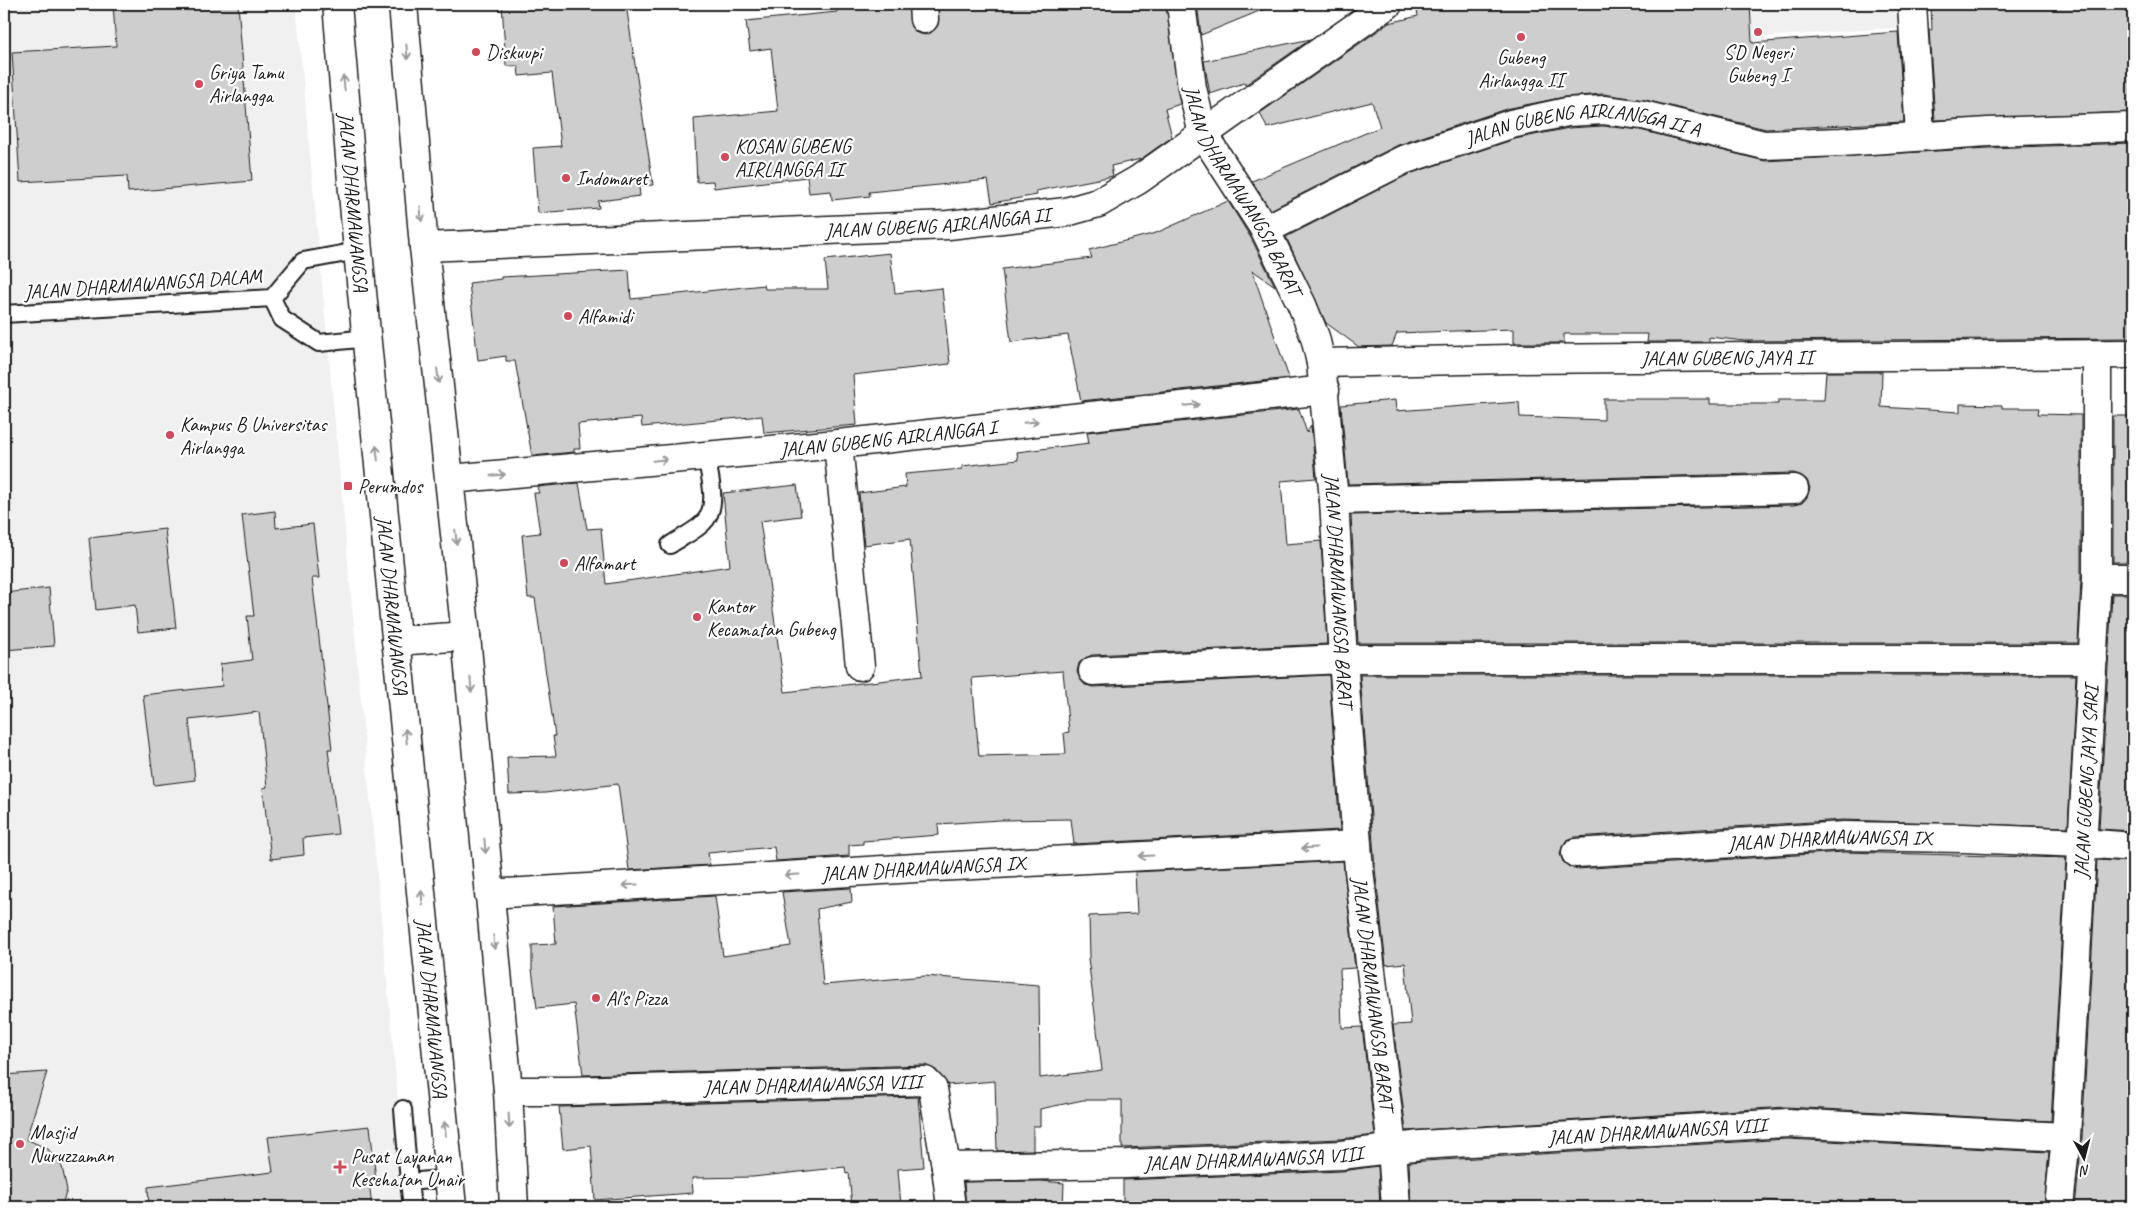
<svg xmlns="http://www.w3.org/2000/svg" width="2137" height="1211" viewBox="0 0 2137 1211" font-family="Caveat,sans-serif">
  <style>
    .built { fill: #f0f0f0 }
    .building { fill: #cecece; stroke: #1c1c1c; fill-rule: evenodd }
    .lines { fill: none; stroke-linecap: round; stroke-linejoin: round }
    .lane-casing { stroke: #1c1c1c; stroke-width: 20 }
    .street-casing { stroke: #1c1c1c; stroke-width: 31 }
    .primary-casing { stroke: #1c1c1c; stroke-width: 31 }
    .lane { stroke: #fff; stroke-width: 16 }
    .street { stroke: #fff; stroke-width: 28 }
    .primary { stroke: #fff; stroke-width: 28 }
    .oneway { stroke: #999 }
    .poi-dot { fill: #d1495b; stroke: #fff; stroke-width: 2 }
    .labels { text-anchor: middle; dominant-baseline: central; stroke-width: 4.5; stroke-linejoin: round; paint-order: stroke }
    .poi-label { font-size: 20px; fill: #1c1c1c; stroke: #fff; text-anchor: start }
    .street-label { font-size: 20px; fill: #1c1c1c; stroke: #fff }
  </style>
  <rect width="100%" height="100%" fill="#fff"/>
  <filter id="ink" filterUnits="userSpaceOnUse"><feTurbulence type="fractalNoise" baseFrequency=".02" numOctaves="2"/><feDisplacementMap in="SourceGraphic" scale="10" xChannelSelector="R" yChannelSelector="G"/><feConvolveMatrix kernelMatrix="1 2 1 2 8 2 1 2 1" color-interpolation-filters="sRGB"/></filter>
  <g filter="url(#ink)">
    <path class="built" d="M4 4H296L408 1207H4Z
      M1681 4H1903L1904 27 1765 37V48L1683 53Z"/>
    <path class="building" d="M113 4H238L252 181 128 192 127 176 20 182 12 52 116 46Z
      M502 4H626L653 185 639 186 640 196 598 201 599 208 538 213 533 148 561 146 552 73 519 76 518 66H506Z
      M836 4H908L911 27 917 33 925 35 932 32 938 25 939 4H1166L1180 104 1165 109 1172 137 1141 159 1111 166 1113 176 1036 191 1037 195 992 203 988 180 869 192 870 196 832 200 831 191 809 193 807 177 714 188 713 181 697 182 694 119 778 111 771 48 750 51 746 21 837 12Z
      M1197 4H1274V5L1201 35Z
      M1416 4H1750L1752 43 1898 32 1904 122 1766 129 1645 100 1603 94 1564 97 1506 109 1398 145 1270 210 1252 181 1380 127 1372 102 1267 128 1260 113 1389 23 1418 16Z
      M1985 4H2133V112L1935 120 1929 30H1932L1931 6Z
      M1311 39 1245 85 1244 83 1210 94 1204 61Z
      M1603 126 1640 130 1765 161 1989 148 2133 143V338L1745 341 1709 337V342H1647L1648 334H1564V343H1514V329L1397 333 1392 346 1359 347 1326 323 1286 237 1409 174 1515 139 1569 128Z
      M1228 201 1251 238 1275 286 1252 270 1289 378 1081 401 1068 335 1011 342 1002 269 1092 258 1089 250 1156 233Z
      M890 253 895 293 942 288 950 364 853 375 857 425 764 433 762 416 642 427 641 418 578 424 580 449H574V452L532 456 515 361H506V356L478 360 469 283 501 279V277L629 270 631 299 764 285 765 289H828L825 260Z
      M1826 372H1882L1881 407 1960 412V404L2002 405V408H2039L2038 414 2081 415V578L2078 643H1358L1351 515 1794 505 1802 503 1807 497 1810 488 1807 480 1802 476 1794 473 1348 484 1341 405 1395 400 1396 411 1519 402 1520 417 1604 420V399H1710V404H1778V400H1824Z
      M1299 409 1307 433 1311 425 1316 478 1281 481 1286 544 1321 541 1327 644 1092 655 1085 658 1079 663 1077 672 1080 679 1085 685 1094 687 1329 675 1340 830 1074 844 1071 819 1000 820 938 824 939 835 863 841V844L849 845V856L776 861 774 847 708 853 710 865 629 870 618 784 545 793 509 794 507 757 556 756 553 736H555L535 598H528L522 535 540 533 534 493H539L537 487 579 483 587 529 601 528 606 584 730 566 723 493 797 485 801 516 760 521 785 692 922 676 910 539 864 545 859 493 906 487 905 474 962 469V466L1018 460 1017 452 1089 443 1087 432ZM1063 671 1069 732 1064 733 1066 754 979 756 972 678Z
      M2113 416H2133V562H2113Z
      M275 511 276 528 313 524 319 578H312L332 749H328L338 834 303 838 304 855 271 859 263 788 267 787 259 712 189 720 195 780 154 785 143 695 222 686 220 664 252 660 247 616H254L242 515Z
      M165 529 176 628 138 632 135 605 96 610 89 538Z
      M49 588 54 646 4 650V593Z
      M2112 594H2133V831L2099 829Z
      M1360 675H2076L2068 827 1843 820 1575 837 1567 840 1562 847 1560 854 1563 862 1570 867 1577 869 1844 852 2066 858 2051 1121 1786 1107 1406 1131 1393 1025 1411 1024 1405 963 1386 965 1375 868Z
      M2097 860 2133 862V1207H2075L2082 1138Z
      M1343 861 1355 968 1340 969 1342 1028 1362 1027 1375 1135 1340 1139 1122 1148V1100H1083L1040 1109V1126H1033V1150L997 1151 995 1081 948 1085 936 1070 925 1065 583 1075 574 1004 537 1008 532 969V945L556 944 553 906 715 896 723 956 791 946 782 892 851 888 852 902 817 909 823 985 925 976 1039 985 1040 1078 1102 1070 1088 958H1090L1089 916 1137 914 1135 872Z
      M47 1072 26 1139 48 1149 62 1167 67 1190 61 1207H4V1075Z
      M918 1097 924 1167 898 1169 901 1207H852L849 1173 846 1174 845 1167 753 1177 692 1178 693 1193 595 1200 591 1146 563 1149 559 1107Z
      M370 1126 376 1180 369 1181 372 1207H149L148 1187 273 1172 268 1137Z
      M1787 1139 2049 1152 2044 1207H1829V1204L1763 1200V1207H1411L1409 1162Z
      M1378 1166 1380 1207H1123V1180L1342 1171Z
      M1041 1181 1064 1183 1063 1207H966L964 1182Z"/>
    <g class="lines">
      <defs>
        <path id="lane" d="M272 298 282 319 319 343 368 338
          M4 314 272 298 303 261 358 251
          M670 545C680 538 694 532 703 523 720 507 709 475 706 455
          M403 1109 409 1182
          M412 1207 409 1182 450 1178"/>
        <g id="street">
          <path d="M923 4 924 19"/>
          <path id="s1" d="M1181 4 1192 88 1203 134 1265 230 1302 305 1315 337 1321 363 1334 500 1343 659 1359 870 1392 1147 1396 1207"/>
          <path d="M1912 4 1920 135"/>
          <path id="s2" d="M1265 230 1403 160 1511 124 1567 112 1604 110 1643 115 1764 145 1841 142 1988 132 2133 127"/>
          <path id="s3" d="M424 247 948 225 1066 212 1098 203 1138 180 1388 4"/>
          <path id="s4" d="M1321 363 1510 359 2133 354"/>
          <path d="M838 444 860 666"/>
          <path id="s5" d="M450 479 838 444 1325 390"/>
          <path d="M1334 500 1794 489"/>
          <path d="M2097 578H2133"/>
          <path d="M1093 671 1343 659H2093"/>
          <path id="s6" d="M1576 853 1844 836 1963 838 2083 843 2133 847"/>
          <path id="s7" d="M489 894 916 868 1357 845"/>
          <path id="s8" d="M508 1091H569L925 1081 933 1089 946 1167 1127 1164 1341 1155 1421 1145 1787 1123 2066 1137"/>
          <path d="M946 1167 951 1207"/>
          <path id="s9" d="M2059 1207 2066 1137 2097 578V355"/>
        </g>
        <g id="primary">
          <path id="s10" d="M337 4 358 251 452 1207"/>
          <path d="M403 4 424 247 466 636 508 1091 514 1207"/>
          <path d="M396 641 466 636"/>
        </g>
      </defs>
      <use href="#lane" class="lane-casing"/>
      <use href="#street" class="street-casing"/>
      <use href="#primary" class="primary-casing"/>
      <use href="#lane" class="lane"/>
      <use href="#street" class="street"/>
      <use href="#primary" class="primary"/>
    </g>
    <defs><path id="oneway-shaft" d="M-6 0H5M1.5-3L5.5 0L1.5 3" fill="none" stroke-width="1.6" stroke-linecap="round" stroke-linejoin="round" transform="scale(1.25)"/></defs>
    <g class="oneway">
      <use href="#oneway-shaft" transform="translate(407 52) rotate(85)"/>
      <use href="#oneway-shaft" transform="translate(344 83) rotate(-95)"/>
      <use href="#oneway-shaft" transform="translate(421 214) rotate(85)"/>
      <use href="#oneway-shaft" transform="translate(438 376) rotate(83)"/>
      <use href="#oneway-shaft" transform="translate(1192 405) rotate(-6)"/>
      <use href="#oneway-shaft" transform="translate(1031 422) rotate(-6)"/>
      <use href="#oneway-shaft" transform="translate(377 453) rotate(-96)"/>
      <use href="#oneway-shaft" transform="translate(660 460) rotate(-6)"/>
      <use href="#oneway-shaft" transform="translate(498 475) rotate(-5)"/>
      <use href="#oneway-shaft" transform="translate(456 537) rotate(84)"/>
      <use href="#oneway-shaft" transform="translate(471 685) rotate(85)"/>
      <use href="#oneway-shaft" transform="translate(406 736) rotate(-96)"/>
      <use href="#oneway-shaft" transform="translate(485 846) rotate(85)"/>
      <use href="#oneway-shaft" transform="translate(1309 848) rotate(177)"/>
      <use href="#oneway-shaft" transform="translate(1146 856) rotate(177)"/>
      <use href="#oneway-shaft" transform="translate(792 875) rotate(177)"/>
      <use href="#oneway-shaft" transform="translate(630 885) rotate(177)"/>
      <use href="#oneway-shaft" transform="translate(422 898) rotate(-96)"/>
      <use href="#oneway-shaft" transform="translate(494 942) rotate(85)"/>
      <use href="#oneway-shaft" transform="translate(509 1121) rotate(87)"/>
      <use href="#oneway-shaft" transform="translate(445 1129) rotate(-96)"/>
    </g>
  </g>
  <g class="poi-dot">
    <circle cx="1758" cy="32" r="5"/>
    <circle cx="1521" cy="37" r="5"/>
    <circle cx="476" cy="52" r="5"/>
    <circle cx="199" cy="84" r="5"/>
    <circle cx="725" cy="157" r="5"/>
    <circle cx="566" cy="178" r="5"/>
    <circle cx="568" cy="316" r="5"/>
    <circle cx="170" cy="435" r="5"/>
    <rect x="343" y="481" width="10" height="10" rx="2.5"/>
    <circle cx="564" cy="563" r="5"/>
    <circle cx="697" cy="617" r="5"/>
    <circle cx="596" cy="998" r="5"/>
    <circle cx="20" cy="1144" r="5"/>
    <path d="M337.5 1159.5h5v5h5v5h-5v5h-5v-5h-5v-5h5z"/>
  </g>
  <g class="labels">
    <g class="poi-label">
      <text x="486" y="52">Diskuupi</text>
      <text x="1758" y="52" text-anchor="middle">SD Negeri<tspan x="1758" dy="23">Gubeng I</tspan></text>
      <text x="1521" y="57" text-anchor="middle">Gubeng<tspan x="1521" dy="23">Airlangga II</tspan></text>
      <text x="209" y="72">Griya Tamu<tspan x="209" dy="23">Airlangga</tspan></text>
      <text x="735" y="146">KOSAN GUBENG<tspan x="735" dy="23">AIRLANGGA II</tspan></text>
      <text x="576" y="178">Indomaret</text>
      <text x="578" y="316">Alfamidi</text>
      <text x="180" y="424">Kampus B Universitas<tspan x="180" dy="23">Airlangga</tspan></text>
      <text x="358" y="486">Perumdos</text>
      <text x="574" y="563">Alfamart</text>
      <text x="707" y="606">Kantor<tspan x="707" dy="23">Kecamatan Gubeng</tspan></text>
      <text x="606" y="998">Al's Pizza</text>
      <text x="30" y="1132">Masjid<tspan x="30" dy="23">Nuruzzaman</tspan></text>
      <text x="351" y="1156">Pusat Layanan<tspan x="351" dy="23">Kesehatan Unair</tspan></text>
    </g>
    <g class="street-label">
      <text stroke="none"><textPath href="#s2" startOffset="341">JALAN GUBENG AIRLANGGA II A</textPath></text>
      <text stroke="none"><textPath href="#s1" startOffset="200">JALAN DHARMAWANGSA BARAT</textPath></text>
      <text stroke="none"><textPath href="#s10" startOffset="199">JALAN DHARMAWANGSA</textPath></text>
      <text stroke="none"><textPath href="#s3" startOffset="514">JALAN GUBENG AIRLANGGA II</textPath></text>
      <text transform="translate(143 284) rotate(-4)">JALAN DHARMAWANGSA DALAM</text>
      <text stroke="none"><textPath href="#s4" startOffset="406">JALAN GUBENG JAYA II</textPath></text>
      <text stroke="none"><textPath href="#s5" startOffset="440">JALAN GUBENG AIRLANGGA I</textPath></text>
      <text stroke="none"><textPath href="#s1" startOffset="619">JALAN DHARMAWANGSA BARAT</textPath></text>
      <text stroke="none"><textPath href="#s10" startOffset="604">JALAN DHARMAWANGSA</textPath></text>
      <text stroke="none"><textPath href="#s9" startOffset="426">JALAN GUBENG JAYA SARI</textPath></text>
      <text stroke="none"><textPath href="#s6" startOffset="254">JALAN DHARMAWANGSA IX</textPath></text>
      <text stroke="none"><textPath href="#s7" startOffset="435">JALAN DHARMAWANGSA IX</textPath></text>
      <text stroke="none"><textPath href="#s1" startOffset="1024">JALAN DHARMAWANGSA BARAT</textPath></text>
      <text stroke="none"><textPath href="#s10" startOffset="1009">JALAN DHARMAWANGSA</textPath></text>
      <text stroke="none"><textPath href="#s8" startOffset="305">JALAN DHARMAWANGSA VIII</textPath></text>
      <text stroke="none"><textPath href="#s8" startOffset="1220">JALAN DHARMAWANGSA VIII</textPath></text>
      <text stroke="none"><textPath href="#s8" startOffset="815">JALAN DHARMAWANGSA VIII</textPath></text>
    </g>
  </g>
  <rect width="2137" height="1211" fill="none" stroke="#fff" stroke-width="20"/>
  <rect x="10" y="10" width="2117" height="1191" fill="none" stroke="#1c1c1c" stroke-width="2" filter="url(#ink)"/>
  <g transform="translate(2084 1158) rotate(173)" stroke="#ffffff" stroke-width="4" paint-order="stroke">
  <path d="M0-4L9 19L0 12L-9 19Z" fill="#1c1c1c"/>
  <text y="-8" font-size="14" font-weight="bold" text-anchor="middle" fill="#1c1c1c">N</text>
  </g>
</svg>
